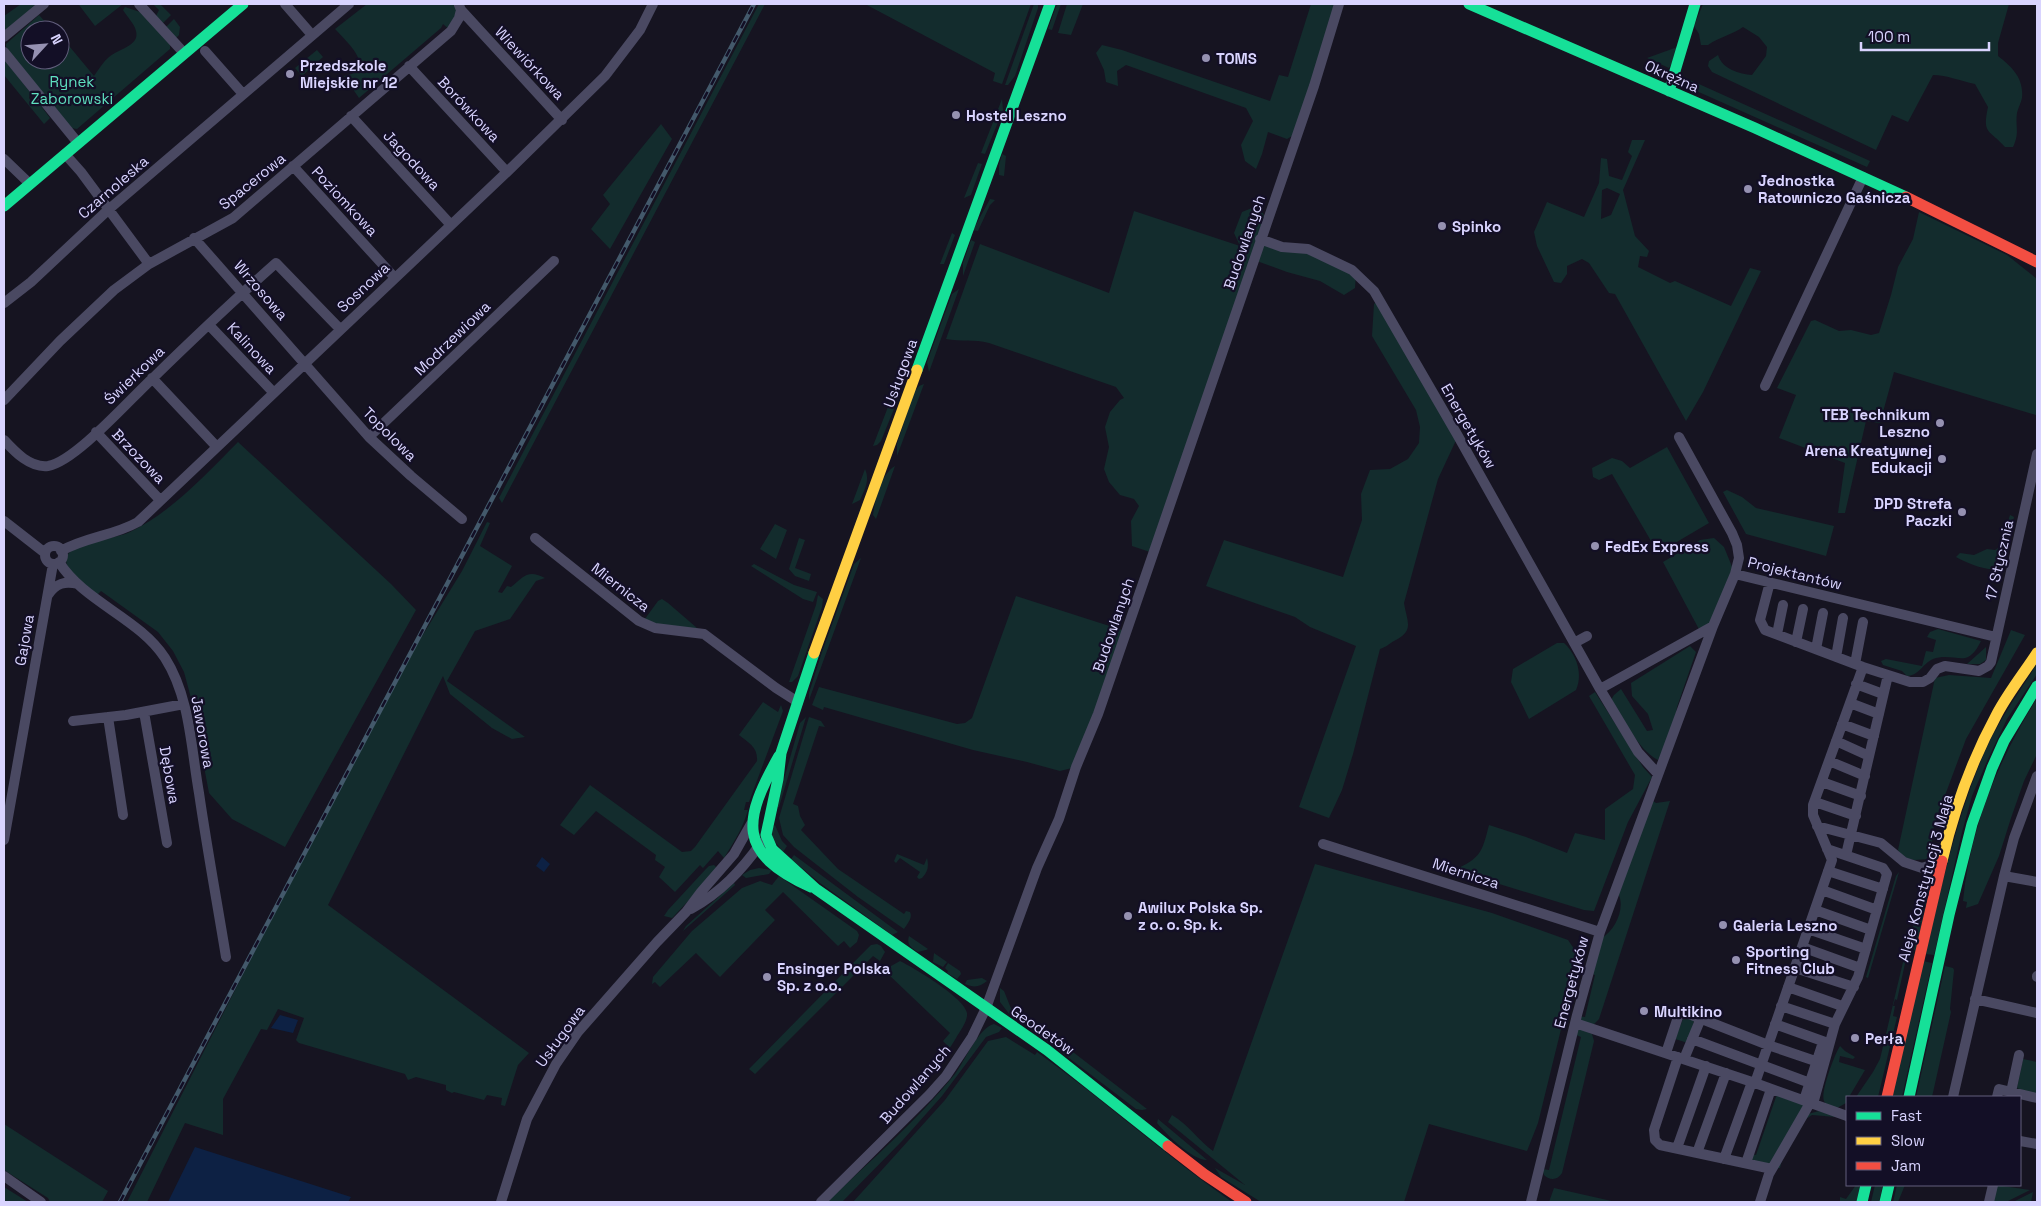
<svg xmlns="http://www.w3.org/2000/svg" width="2041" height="1206" viewBox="0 0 2041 1206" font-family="'Space Grotesk',sans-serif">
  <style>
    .green { fill: #132c2d; fill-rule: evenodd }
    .water { fill: #0d2144 }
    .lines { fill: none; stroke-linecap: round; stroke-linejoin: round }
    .street { stroke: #4a4962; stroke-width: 10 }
    .fast { stroke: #16e098; stroke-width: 11 }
    .slow { stroke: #ffcf43; stroke-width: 11 }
    .jam { stroke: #f24e42; stroke-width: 11 }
    .rail-casing { stroke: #43596b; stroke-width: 4.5 }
    .rail { stroke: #130f26; stroke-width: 2.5; stroke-dasharray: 8; stroke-linecap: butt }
    .poi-dot { fill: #9591b1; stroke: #130f26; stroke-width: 2 }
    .labels { text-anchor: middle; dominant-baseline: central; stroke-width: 4.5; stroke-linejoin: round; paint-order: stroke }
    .poi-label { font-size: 15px; font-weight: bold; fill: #d9d4ff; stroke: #130f26; text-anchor: start }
    .street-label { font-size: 15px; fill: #d9d4ff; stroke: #130f26 }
    .park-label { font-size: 15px; fill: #5fe0c0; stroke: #130f26 }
  </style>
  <rect width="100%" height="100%" fill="#161421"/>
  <path class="green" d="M21 4H38L4 32V16Z
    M80 4H123L95 26 79 5Z
    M153 4H160L171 15 163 23 156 16 159 10Z
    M367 4H459L451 31 443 24 441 28 359 98 344 76C379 70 346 41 335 29Z
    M759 4H765L502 503 499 498Z
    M865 4H1031L1002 84 993 81 995 73Z
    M1034 4H1038V8L1015 76 1008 85H1005Z
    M1057 4H1061L1052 30 1048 29Z
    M1067 4H1083L1071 35 1058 33Z
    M1311 4H1339L1297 133 1287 139 1268 132 1262 154 1256 169 1245 161 1241 145 1253 121 1246 108 1126 65 1117 71 1118 86 1106 82 1104 70 1096 53 1102 45 1122 50 1270 101 1279 75 1288 77Z
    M1703 4H2009L1998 43V56C2012 67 2024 78 2022 98 2021 103 2018 108 2017 113 2015 127 2020 132 2013 147H2005C1989 129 1982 135 1988 107L1975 84C1960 81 1947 75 1933 75L1908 122 1892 115 1876 150 1712 72 1708 66 1709 61 1718 55C1722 69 1740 74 1752 75L1766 56 1767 47 1759 37 1743 27C1732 35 1719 37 1708 45H1701L1699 34 1694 26Z
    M125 7 140 12 170 44V49L77 129 71 128 6 47V44L39 15 48 25 51 23 56 30H30V60H60V35L94 76C99 69 103 62 109 57 118 49 140 46 136 31 134 23 127 17 123 10Z
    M174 19 180 27 179 35 176 38 166 27Z
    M1683 45 1669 68 1647 58Z
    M317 50 323 57 302 76 295 68Z
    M4 59 30 92 29 98 31 101 34 99 36 102 37 101 50 118 44 124 4 75Z
    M1690 80 1870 161 1867 167 1692 89Z
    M1002 99 1003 110 985 154 981 153Z
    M661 124 672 139 610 249 591 229 610 204 603 195Z
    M1632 140H1645L1623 190 1635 236 1649 251 1647 257 1640 256 1638 267 1670 283 1675 281 1731 306 1750 268 1761 271 1703 392 1686 421 1615 294 1609 293 1589 263 1582 259 1567 266V274L1561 283 1554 282 1537 246 1534 232 1547 202 1584 217 1599 183 1601 158 1607 159 1609 176 1622 180 1632 156 1628 152ZM1607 188 1620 194 1611 215 1601 219 1602 190Z
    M1002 154 1006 156 1004 176 999 175V165Z
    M978 163 982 164 971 195 964 198Z
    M990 199 995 200 990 205 978 231 973 230Z
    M1252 208 1263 213 1266 222 1260 239 1308 249 1356 273 1355 288 1344 295 1320 281 1287 272 1254 260 1153 553 1132 546 1131 521 1139 506 1134 499 1120 495 1109 482 1104 469 1109 447 1105 427 1110 412 1120 400 1124 398 1116 387 989 343C974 339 961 342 946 339L980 244 1109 293 1134 211 1240 246 1234 233 1242 212Z
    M1919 212 2007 255 2037 279V407L2036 415 1894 372 1880 423 1866 421 1845 513H1838L1845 463 1779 438 1796 395 1777 388 1811 321 1815 320 1839 331 1851 330 1871 335 1879 333 1891 295 1898 267 1913 239Z
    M952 233 955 235 944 264H940Z
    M971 240 975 242 963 276V263Z
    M959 289 929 372 927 362 952 294Z
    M1379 300 1458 436 1438 479 1404 603C1407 622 1415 631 1394 641 1389 644 1386 647 1380 649L1353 754 1342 790 1329 818 1299 807 1356 646 1310 627 1295 617 1206 586 1224 540 1343 577 1362 520 1361 494 1370 470 1390 469 1408 459 1419 443 1420 427 1416 410 1372 336 1374 304Z
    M909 344 914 346 909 368 902 373 900 371Z
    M924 384 897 456V444L914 392 919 386Z
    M896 386 899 392 898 399 881 441 877 445 873 446Z
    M238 442 391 584 416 610 285 847 232 819 209 793 191 698 184 672 173 651 158 632 101 591 97 595C88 587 61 571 67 556 73 542 116 539 130 532 173 511 205 475 238 442Z
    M1667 447 1709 523 1658 553 1612 474 1599 480 1593 477 1592 468 1612 458 1622 461 1630 468Z
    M895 466 876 519 873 515C875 500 881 474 895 466Z
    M865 469C870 480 865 489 860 500L852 504Z
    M1727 490 1742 497 1756 508 1834 526 1826 556 1746 534 1723 492Z
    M2010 515 2014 517 2002 568C1989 573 1967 563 1956 557L1960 553 1974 555 1987 549 1995 550 2000 547Z
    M487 522 490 523 480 546 512 566 498 592 502 593 507 586 511 587C524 576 528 569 545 578L536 581 510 619 475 631 447 681 525 737 512 739 492 728 450 694 443 676 328 905 529 1053 518 1065 505 1106 501 1105 502 1098 487 1095 484 1100 454 1092 452 1093 446 1090V1085L416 1077 408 1080 405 1074 299 1043 296 1040 304 1018 278 1009 267 1030 261 1029 223 1099V1135L185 1123 147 1202H127L383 700 462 571Z
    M775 524 787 530 776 559 760 549Z
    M799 538 805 540 795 568 811 574 809 581 795 576 789 569Z
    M1714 538 1724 547 1735 574 1713 626 1701 633 1663 562 1700 540Z
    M861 558 809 700V693L822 652 854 564Z
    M754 564 794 585 817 592 813 602 803 599 751 566Z
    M818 595 823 599 822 607 798 676 792 682H789L816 605Z
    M1016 596 1125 631 1076 767 1060 771 1027 762 973 750 824 707 823 710 812 705 819 687 957 724 965 723 972 718Z
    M662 599 668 603 704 634 642 623 658 601Z
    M1938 629 1981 641C1978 647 1974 654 1968 657 1961 661 1947 654 1933 659 1922 664 1920 675 1907 676L1902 671 1883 665 1881 661 1886 659 1922 666 1926 651 1933 652 1936 640 1927 637 1930 632Z
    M2011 630 2025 635 1966 739 1934 825 1930 859 1914 860 1902 857 1898 850 1935 678 1949 675 1991 678Z
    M1557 643H1564C1577 655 1583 674 1576 690L1529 719 1513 686 1511 682 1513 669Z
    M1690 646 1696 652 1677 707 1674 724 1658 760C1637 749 1625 719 1611 700L1614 695 1621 689 1647 731 1653 730 1648 714 1632 696 1631 683Z
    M1986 647V660L1980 664H1967Z
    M2037 664V674L2007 719 1988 759 1972 796 1962 832 1934 955 1925 954C1941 889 1955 824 1980 763 1994 727 2017 695 2037 664Z
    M1595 692 1643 767 1652 777 1628 822 1594 911 1584 910 1454 870C1481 858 1482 852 1489 825L1526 837 1567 853 1575 833 1605 840V809L1633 789 1635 775 1589 696Z
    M2037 698V754L2024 781 2011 818 1999 856 1978 904 1966 908 1967 902 1963 901C1970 828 1998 761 2037 698Z
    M763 702 778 712 781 705 783 711 749 802H746L744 810H748C743 828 734 842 724 858L718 851 703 868 700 865 675 892 659 877 665 867 655 860 656 855 596 811 574 835 560 825 590 785 682 852 691 851 695 847 757 761C758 747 749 743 739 735Z
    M806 717 779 807H776L800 723Z
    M809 717 821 721 825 727 819 726 793 804 798 806 800 816 805 825 801 830 838 869 904 914 906 911 910 912C913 918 907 924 904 929L858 897 794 847 783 835 779 818Z
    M1648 798 1656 803 1670 801 1599 1019 1594 1024H1584L1578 1016 1585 1017 1595 975 1592 974 1602 938C1615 930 1626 908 1618 893Z
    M775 825 782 841 787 846 783 852 773 839 771 829Z
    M897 854 924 865 927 858C929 866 928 872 922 878L919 879 917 877 920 872 900 858 896 863 894 861Z
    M794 855 898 932 892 935 820 883 791 859Z
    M1315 864 1492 913 1568 940 1579 956 1538 1123 1527 1151 1429 1124 1404 1202H1261L1221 1177 1215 1168 1245 1185 1168 1122 1172 1115C1188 1124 1198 1140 1213 1151Z
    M714 865 718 869 675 915 672 918 664 916 668 910 705 870 709 866Z
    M759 868 772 870 769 874 746 878 742 875 750 870Z
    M1899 872 1868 978 1866 977 1896 876Z
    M779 876 857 931 859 935 857 942 850 948 844 941 838 946 783 892 765 910 775 920 720 977 696 953 660 987 655 982 652 984 653 977 692 931 742 888 760 881 772 885Z
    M1929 878 1931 880 1916 951 1912 948C1909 934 1920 891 1929 878Z
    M734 883 735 885 683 931 686 926Z
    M909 936 928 949 926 950 918 952C912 948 906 945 909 936Z
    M877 944 881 946 885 952 880 961 873 956 755 1074 749 1069 861 955 871 945Z
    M934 953 947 962 943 967 933 962Z
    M1904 958 1906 959 1897 1000 1895 999 1893 1006H1895L1893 1016 1897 1017 1878 1097H1856L1873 1072 1880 1059Z
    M900 961C914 968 965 998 967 1013 968 1021 960 1031 956 1038 951 1046 945 1057 937 1063L936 1062 949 1047 943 1041 950 1033 888 974 891 966Z
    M1923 961 1932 963 1902 1097H1892Z
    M948 963 960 971 961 974 957 979 947 973 948 971 945 968Z
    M1945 966 1953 968 1954 970 1950 1009 1951 1012 1932 1097H1916Z
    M982 978 987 981C980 987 974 988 965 984L967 980Z
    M1000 988 1004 991 1012 1011 1010 1015 1000 1002Z
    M1023 1017 1060 1042 1147 1109 1142 1110 1136 1109 1019 1020Z
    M1686 1018 1694 1021 1688 1043 1675 1039 1683 1019Z
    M994 1024 1002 1028 999 1032 986 1037 942 1096 902 1141 842 1202H827C870 1161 917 1121 955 1074 965 1061 978 1028 994 1024Z
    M1580 1029 1592 1034 1594 1041 1562 1173C1558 1180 1550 1181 1544 1175L1542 1169 1549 1170 1581 1037 1574 1034Z
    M1006 1037 1035 1055 1037 1052C1104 1100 1165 1155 1232 1202H853L945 1100 988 1041Z
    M1840 1046 1845 1051 1855 1057 1853 1059 1840 1056 1839 1062 1865 1070 1849 1097H1847L1846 1103 1837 1108C1833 1107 1826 1106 1824 1101 1820 1093 1835 1053 1840 1046Z
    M2023 1059 2037 1062V1096L2017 1088Z
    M1778 1091 1810 1103 1808 1114 1819 1111 1837 1117 1812 1115 1806 1119 1782 1160 1780 1168 1772 1169 1746 1163 1749 1153 1756 1155Z
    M1158 1119 1207 1160C1192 1160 1167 1135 1157 1123Z
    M4 1124 108 1191 102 1202H50L48 1198 4 1170Z
    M1856 1185H1860L1857 1202H1840V1197L1846 1199Z
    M1875 1185H1883L1879 1202H1871Z
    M1897 1185H1905L1898 1202H1893Z
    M1996 1185 2030 1190 2006 1202H1992Z
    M4 1187 28 1202H4Z
    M1554 1188 1616 1202H1549Z
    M2033 1192 2031 1202H2013Z"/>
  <path class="water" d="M542 857 550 864 544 872 536 866Z
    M280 1015 298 1020 293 1033 271 1028Z
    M195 1147 351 1197 348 1202H168Z"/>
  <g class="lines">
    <path class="street" d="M139 4 184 53
      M285 4 312 35
      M459 5 461 10 562 120
      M4 37 44 4
      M205 51 243 94
      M4 52 78 143
      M409 66 507 172
      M351 116 451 225
      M65 154 81 172 149 264
      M4 159 30 184
      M293 166 395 278
      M194 238 369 437 411 476 462 519
      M1260 239 1282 247 1308 249 1352 270 1374 291 1458 436 1600 689 1638 752 1658 774
      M4 303 31 282 108 210 349 4
      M209 325 273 392
      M152 378 216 446
      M1765 386 1863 177
      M4 400 60 341 114 290 149 264 233 218 451 31 459 18 461 10
      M96 432 160 500
      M369 437 554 261
      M4 440C15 452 30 468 48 466 75 462 131 398 153 378 193 339 234 300 276 263L340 329
      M4 521 45 553
      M535 538 639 621 655 628 704 634 776 688 798 702
      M45 555a9 9 0 1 1 18 0a9 9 0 1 1-18 0Z
      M61 551C85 537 113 536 138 522L507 172 605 76 640 30 653 4
      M59 562C84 602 139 618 165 658 190 697 191 748 199 793 207 848 217 902 226 957
      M1735 574 1996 637
      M1770 582 1760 620 1765 630 1863 667 1910 682H1923L1930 678 1937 669 1945 666 1979 671 1988 666 1991 662 2037 454
      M48 595C56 583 65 581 78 584
      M1777 634 1783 605
      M1796 642 1803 609
      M1574 643 1587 636
      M1816 649 1823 613
      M1836 657 1843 618
      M1855 664 1863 622
      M1856 684 1883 694
      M1600 689 1713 626
      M1850 703 1879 714
      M144 712 167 843
      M108 717 123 815
      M73 721 126 715 184 704
      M1842 724 1874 736
      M1836 741 1869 756
      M1829 761 1865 776
      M1822 782 1861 796
      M1815 802 1856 816
      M1817 826 1881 843 1904 862 1922 868 1931 865 1943 853
      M4 840 53 564
      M1323 844 1600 932
      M1846 855 1888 675
      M1828 871 1883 889
      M2004 876 2037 882
      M1822 890 1877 910
      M691 909C721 892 741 871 761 843
      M1815 910 1871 930
      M1808 929 1866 949
      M1802 947 1860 968
      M1795 968 1854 987
      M2037 976V977
      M1788 987 1842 1006
      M1975 999 2037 1013
      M1781 1006 1835 1024
      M1575 1023 1755 1083 1847 1116
      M1775 1024 1828 1043
      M1692 1039 1818 1086
      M1666 1053 1679 1014 1684 1012 1768 1045 1824 1064
      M1678 1057 1654 1130 1655 1140 1660 1145 1772 1169
      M1684 1059 1701 1018
      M1755 1083 1832 860 1813 815V805L1863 667
      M2011 1092 2019 1055
      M1953 1097 2004 876 2014 838 2037 776
      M1997 1097 1999 1089 2037 1098
      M1804 1100 1823 1042
      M1813 1104 1835 1024 1858 977 1887 874 1883 868 1827 849
      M2020 1141 2037 1144
      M1677 1148 1706 1066
      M1697 1153 1726 1073
      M1724 1159 1752 1082
      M1746 1163 1771 1089
      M4 1176 41 1202
      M501 1202 527 1119 556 1064 578 1032 657 942 686 912 701 892 734 854 751 824
      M821 1202 929 1095 946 1076 972 1037 986 1008 1037 868 1059 819 1076 767 1098 714 1314 86 1339 4
      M1531 1202 1577 1015 1600 932 1713 626 1735 574 1739 558 1737 545 1732 533 1679 437
      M1760 1202 1769 1174 1810 1103
      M1989 1202 1993 1185"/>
    <path class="fast" d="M1469 4 1755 128 1906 197
      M1669 91 1695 4
      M4 206 243 4
      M917 370 1050 4
      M814 653 781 753 778 779 766 835 772 849 816 889 1047 1050 1168 1146
      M779 756C743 820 736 853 811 887
      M1909 1097 1949 915 1972 824 1992 768 2004 741 2037 686
      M1862 1202 1866 1185
      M1885 1202 1889 1185"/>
    <path class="slow" d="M814 653 917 370
      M1942 861C1954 809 1972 760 1997 714 2008 693 2024 673 2037 653"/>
    <path class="jam" d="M1906 197 2037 262
      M1887 1097 1942 861
      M1168 1146 1204 1174 1246 1202"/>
    <defs>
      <path id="rail" d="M120 1202 754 4"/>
    </defs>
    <use href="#rail" class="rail-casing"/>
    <use href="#rail" class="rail"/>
  </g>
  <g class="poi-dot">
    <circle cx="1206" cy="58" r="5"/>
    <circle cx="290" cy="74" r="5"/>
    <circle cx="956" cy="115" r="5"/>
    <circle cx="1748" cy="189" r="5"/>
    <circle cx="1442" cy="226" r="5"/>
    <circle cx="1940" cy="423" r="5"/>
    <circle cx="1942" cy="459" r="5"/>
    <circle cx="1962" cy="512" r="5"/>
    <circle cx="1595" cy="546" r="5"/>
    <circle cx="1128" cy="916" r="5"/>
    <circle cx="1723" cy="925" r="5"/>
    <circle cx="1736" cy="960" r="5"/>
    <circle cx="767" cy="977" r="5"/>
    <circle cx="1644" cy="1011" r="5"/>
    <circle cx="1855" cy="1038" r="5"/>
  </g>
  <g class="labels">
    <g class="poi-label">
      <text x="1216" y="58">TOMS</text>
      <text x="300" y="65">Przedszkole<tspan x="300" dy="17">Miejskie nr 12</tspan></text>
      <text x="966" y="115">Hostel Leszno</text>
      <text x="1758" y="180">Jednostka<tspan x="1758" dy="17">Ratowniczo Gaśnicza</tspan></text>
      <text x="1452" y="226">Spinko</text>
      <text x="1930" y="414" text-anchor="end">TEB Technikum<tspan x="1930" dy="17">Leszno</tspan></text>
      <text x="1932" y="450" text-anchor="end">Arena Kreatywnej<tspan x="1932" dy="17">Edukacji</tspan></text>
      <text x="1952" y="503" text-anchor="end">DPD Strefa<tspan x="1952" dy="17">Paczki</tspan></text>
      <text x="1605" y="546">FedEx Express</text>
      <text x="1138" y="907">Awilux Polska Sp.<tspan x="1138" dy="17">z o. o. Sp. k.</tspan></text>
      <text x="1733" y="925">Galeria Leszno</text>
      <text x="1746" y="951">Sporting<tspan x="1746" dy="17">Fitness Club</tspan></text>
      <text x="777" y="968">Ensinger Polska<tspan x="777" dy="17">Sp. z o.o.</tspan></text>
      <text x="1654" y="1011">Multikino</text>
      <text x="1865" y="1038">Perła</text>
    </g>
    <g class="street-label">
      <text transform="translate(530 63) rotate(47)">Wiewiórkowa</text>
      <text transform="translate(1672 76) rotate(24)">Okrężna</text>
      <text transform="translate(469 109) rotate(47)">Borówkowa</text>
      <text transform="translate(412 160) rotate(47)">Jagodowa</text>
      <text transform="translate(252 181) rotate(-39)">Spacerowa</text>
      <text transform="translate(113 187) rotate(-41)">Czarnoleska</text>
      <text transform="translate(345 201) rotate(47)">Poziomkowa</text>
      <text transform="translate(1244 242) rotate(-71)">Budowlanych</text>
      <text transform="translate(363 287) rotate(-43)">Sosnowa</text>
      <text transform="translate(261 290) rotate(49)">Wrzosowa</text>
      <text transform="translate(452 338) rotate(-44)">Modrzewiowa</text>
      <text transform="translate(252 348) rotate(47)">Kalinowa</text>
      <text transform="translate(900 373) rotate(-70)">Usługowa</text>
      <text transform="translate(134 375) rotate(-44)">Świerkowa</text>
      <text transform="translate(1469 426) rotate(60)">Energetyków</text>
      <text transform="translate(390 434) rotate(45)">Topolowa</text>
      <text transform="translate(139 456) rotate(46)">Brzozowa</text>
      <text transform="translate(1999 560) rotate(-77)">17 Stycznia</text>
      <text transform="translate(1795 573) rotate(14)">Projektantów</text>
      <text transform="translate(621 587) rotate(38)">Miernicza</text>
      <text transform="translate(1113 625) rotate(-71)">Budowlanych</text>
      <text transform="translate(24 640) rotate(-80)">Gajowa</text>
      <text transform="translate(203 732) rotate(80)">Jaworowa</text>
      <text transform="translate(170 775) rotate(80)">Dębowa</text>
      <text transform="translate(1466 873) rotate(18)">Miernicza</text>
      <text transform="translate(1925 878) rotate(-75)">Aleje Konstytucji 3 Maja</text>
      <text transform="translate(1571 982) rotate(-75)">Energetyków</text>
      <text transform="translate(1043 1030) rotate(35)">Geodetów</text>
      <text transform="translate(560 1036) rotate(-54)">Usługowa</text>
      <text transform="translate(915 1084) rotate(-49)">Budowlanych</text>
    </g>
    <g class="park-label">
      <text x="72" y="81">Rynek<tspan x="72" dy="17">Zaborowski</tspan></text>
    </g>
  </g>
  <rect width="2041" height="1206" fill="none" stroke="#d9d4ff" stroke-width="10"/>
  <rect x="1846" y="1096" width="175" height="90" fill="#130f26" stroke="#625e7d"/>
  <rect x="1856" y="1112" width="25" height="8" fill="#16e098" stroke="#625e7d"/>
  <text x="1891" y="1121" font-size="15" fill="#d9d4ff">Fast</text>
  <rect x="1856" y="1137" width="25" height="8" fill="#ffcf43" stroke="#625e7d"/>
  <text x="1891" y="1146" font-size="15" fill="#d9d4ff">Slow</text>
  <rect x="1856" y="1162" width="25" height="8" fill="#f24e42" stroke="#625e7d"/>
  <text x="1891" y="1171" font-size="15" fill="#d9d4ff">Jam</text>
  <g transform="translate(45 45) rotate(64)"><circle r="24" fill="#130f26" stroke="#625e7d"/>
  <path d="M0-4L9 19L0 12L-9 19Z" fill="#9591b1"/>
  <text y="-8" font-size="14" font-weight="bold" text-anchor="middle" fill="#d9d4ff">N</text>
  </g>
  <path d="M1861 42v8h128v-8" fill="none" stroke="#d9d4ff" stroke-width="2.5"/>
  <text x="1868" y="42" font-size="15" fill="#d9d4ff" stroke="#130f26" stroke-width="4" paint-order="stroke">100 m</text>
</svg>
